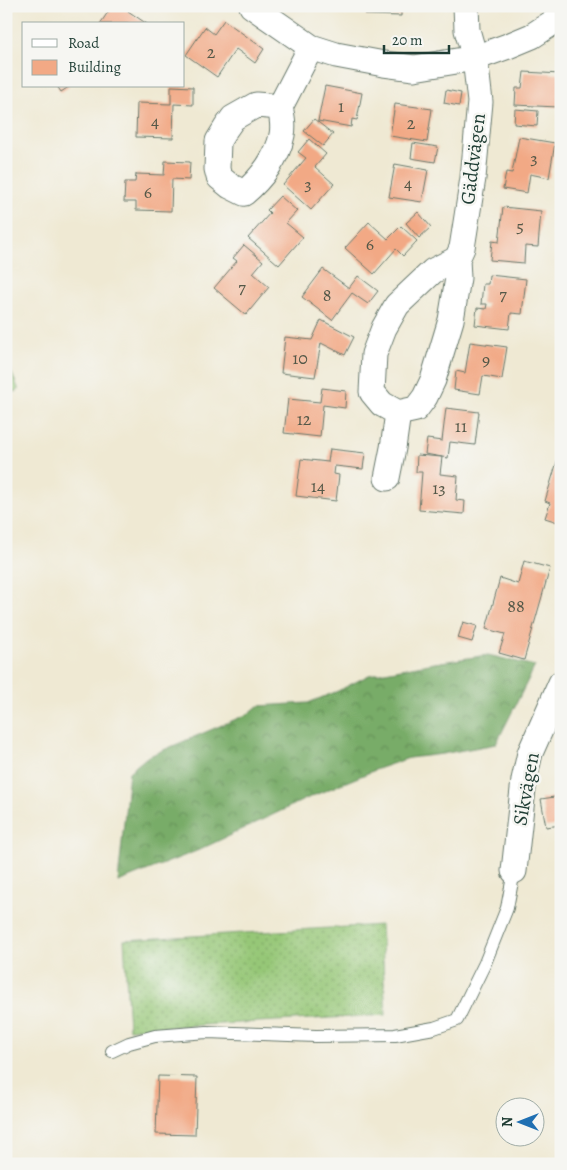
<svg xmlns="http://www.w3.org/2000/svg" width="567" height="1170" viewBox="0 0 567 1170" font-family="Alegreya,serif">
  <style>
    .forest { fill: url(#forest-crowns); stroke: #4c744e }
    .garden { fill: url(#garden-dots); stroke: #5a8256 }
    .pitch { fill: #96c777; stroke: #5a8256 }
    .building { fill: #f2a985 }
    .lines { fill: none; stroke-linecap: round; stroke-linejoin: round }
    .lane-casing { stroke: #68796c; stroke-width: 14 }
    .street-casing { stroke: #68796c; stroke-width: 27 }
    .lane { stroke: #fff; stroke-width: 12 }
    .street { stroke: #fff; stroke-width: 25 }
    .labels { text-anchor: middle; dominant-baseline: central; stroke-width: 5; stroke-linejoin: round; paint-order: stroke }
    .number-label { font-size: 18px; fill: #545848 }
    .street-label { font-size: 20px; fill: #1f3d34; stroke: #f6f6f2 }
  </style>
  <defs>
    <pattern id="forest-crowns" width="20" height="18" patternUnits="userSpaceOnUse" patternTransform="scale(1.25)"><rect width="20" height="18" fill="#78ac68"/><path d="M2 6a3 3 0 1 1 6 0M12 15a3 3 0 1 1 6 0" fill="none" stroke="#628d56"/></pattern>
    <pattern id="garden-dots" width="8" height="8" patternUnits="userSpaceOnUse" patternTransform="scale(1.25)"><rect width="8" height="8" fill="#96c777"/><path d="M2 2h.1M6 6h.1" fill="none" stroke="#7aa362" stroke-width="1.8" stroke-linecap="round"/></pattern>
  </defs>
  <rect width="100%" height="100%" fill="#f6f6f2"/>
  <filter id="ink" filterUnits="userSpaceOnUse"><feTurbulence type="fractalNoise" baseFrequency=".02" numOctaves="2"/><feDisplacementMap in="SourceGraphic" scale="10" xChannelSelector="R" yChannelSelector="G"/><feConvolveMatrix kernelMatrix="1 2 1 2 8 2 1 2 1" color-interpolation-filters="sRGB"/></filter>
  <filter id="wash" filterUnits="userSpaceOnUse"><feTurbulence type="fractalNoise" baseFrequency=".0096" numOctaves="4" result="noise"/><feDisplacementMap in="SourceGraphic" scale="20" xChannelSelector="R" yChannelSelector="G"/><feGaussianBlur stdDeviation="1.12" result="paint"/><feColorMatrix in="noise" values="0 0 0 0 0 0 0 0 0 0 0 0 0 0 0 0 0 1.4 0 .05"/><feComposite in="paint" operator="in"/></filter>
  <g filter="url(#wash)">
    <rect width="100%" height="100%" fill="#efe9d3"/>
    <path class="forest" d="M488 655 535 666 496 744 442 754 409 758 380 768 310 797 199 850 118 882 129 772 147 757 248 714 258 706 308 703 338 691 369 675 428 664Z"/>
    <path class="garden" d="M381 925 386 1015 129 1029 124 940Z"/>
    <path class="pitch" d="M6 360 19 390 6 395Z"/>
    <g id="blocks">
      <path class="building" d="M112 6H131L128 11 147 24H100Z
        M366 6H401V16L366 15Z
        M224 20 264 49 255 63 236 49 217 77 186 55 205 27 214 34Z
        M524 72 561 74V89H559L558 107 515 105 516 88H522Z
        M57 86H70L61 92Z
        M171 86 193 87V105L174 104 173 138 136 137 137 103 171 104Z
        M325 86 362 93 357 120 352 119 351 127 318 121Z
        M446 90 461 93 459 106 444 103Z
        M395 104 432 109 427 142 390 136Z
        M515 109 538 111 537 126 514 124Z
        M314 119 333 134 323 146 304 131Z
        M519 137 555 143 549 178 530 174 527 193 503 189 506 172 512 173Z
        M309 139 326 154 315 167 334 184 311 210 283 185 306 158 298 152Z
        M413 143 438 147 435 162 411 158Z
        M165 161 190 162 189 180 172 179 171 211 136 210V202H124L125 182H135L136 174 164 175Z
        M395 164 428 170 422 202 389 197Z
        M280 196 297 211 286 223 303 237 279 265 248 238 270 213 267 210Z
        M503 207 541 211 538 247 525 246 524 263 490 260 492 241 499 242Z
        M418 212 431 227 419 238 406 223Z
        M369 222 388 239 401 226 417 241 403 256 396 249 374 274 345 248Z
        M244 245 263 261 253 273 269 287 246 315 214 288 237 261 233 258Z
        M323 269 349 288 358 276 378 291 368 304 352 293 332 320 302 297Z
        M489 275 526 279 522 314 511 313 509 329 475 325 477 308 486 309 487 304H481L483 284H488Z
        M321 320 354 337 345 355 321 343 315 377 281 373 285 337 312 340Z
        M470 342 507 347 502 379 483 376 480 394 454 390 456 371 465 373Z
        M322 388 346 391 345 408 323 405 320 437 284 433 288 399 320 402Z
        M446 408 479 412 475 445 450 442 448 458 425 454 427 439 442 441Z
        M330 449 365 453 363 469 335 466 334 474 339 475 336 501 296 496 301 459 328 462Z
        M417 455 442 457 440 474 458 476 456 500 465 501 464 514 419 510 422 472H416Z
        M559 455H561V523L545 518 550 503 545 501Z
        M524 561 550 568 524 660 499 653 505 634 486 629 500 578 518 584Z
        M463 622 477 626 472 642 458 638Z
        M561 796V825L546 827 541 799Z
        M158 1076 197 1077 195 1135 156 1134Z"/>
    </g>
  </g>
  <g filter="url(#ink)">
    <use href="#blocks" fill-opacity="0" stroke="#68796c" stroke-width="1"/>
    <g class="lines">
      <defs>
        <path id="lane" d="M112 1051 129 1043 155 1036 207 1032 316 1036 395 1035 434 1028 457 1020 485 963 507 908 514 871"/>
        <path id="street" d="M252 6 311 47 336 55 384 64 414 68 475 58 508 46 532 36 558 19 561 15
          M280 107 256 105 233 118 226 128 218 141 217 169 219 177 230 186 244 193C261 179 278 157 282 135 284 125 282 116 280 107L311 47
          M457 259 433 271 397 305 384 328 374 354 372 392 382 404 398 413 416 409 425 397 433 380 451 320 458 278 457 259 462 248 473 178 480 102 475 58 467 30 466 6
          M387 478 393 448 398 413
          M514 871 524 780 530 753 561 683"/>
      </defs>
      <use href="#lane" class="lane-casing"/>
      <use href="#street" class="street-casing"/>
      <use href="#lane" class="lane"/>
      <use href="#street" class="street"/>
    </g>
  </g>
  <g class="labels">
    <g class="number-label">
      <text x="211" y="52">2</text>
      <text x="341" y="106">1</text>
      <text x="155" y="121">4</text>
      <text x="411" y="123">2</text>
      <text x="534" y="158">3</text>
      <text x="408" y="183">4</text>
      <text x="308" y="184">3</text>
      <text x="148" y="192">6</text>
      <text x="520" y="226">5</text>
      <text x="370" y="244">6</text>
      <text x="242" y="287">7</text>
      <text x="503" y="294">7</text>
      <text x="327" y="295">8</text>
      <text x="300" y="358">10</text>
      <text x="486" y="360">9</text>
      <text x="304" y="419">12</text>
      <text x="461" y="426">11</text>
      <text x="318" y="486">14</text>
      <text x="439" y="488">13</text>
      <text x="516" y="606">88</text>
    </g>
    <g class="street-label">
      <text transform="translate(473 159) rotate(-83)">Gäddvägen</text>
      <text transform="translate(526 789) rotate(-80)">Sikvägen</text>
    </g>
  </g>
  <rect width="567" height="1170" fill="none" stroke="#f6f6f2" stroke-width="25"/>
  <rect x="22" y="22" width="162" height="65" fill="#f6f6f2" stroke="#a0aca6"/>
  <rect x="32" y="39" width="25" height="8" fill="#ffffff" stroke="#a0aca6"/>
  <text x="68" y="48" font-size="15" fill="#1f3d34">Road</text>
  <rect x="32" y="60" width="25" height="15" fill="#f2a985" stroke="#a0aca6"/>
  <text x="68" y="72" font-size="15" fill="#1f3d34">Building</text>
  <g transform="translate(520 1122) rotate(270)"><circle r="24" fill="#f6f6f2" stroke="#a0aca6"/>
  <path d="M0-4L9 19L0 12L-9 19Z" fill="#1f6fb2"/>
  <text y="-8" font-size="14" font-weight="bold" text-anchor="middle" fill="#1f3d34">N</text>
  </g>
  <path d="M384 45v8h65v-8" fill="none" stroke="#1f3d34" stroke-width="2.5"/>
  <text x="392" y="45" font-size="15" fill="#1f3d34" stroke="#f6f6f2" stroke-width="4" paint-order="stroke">20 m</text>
</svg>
